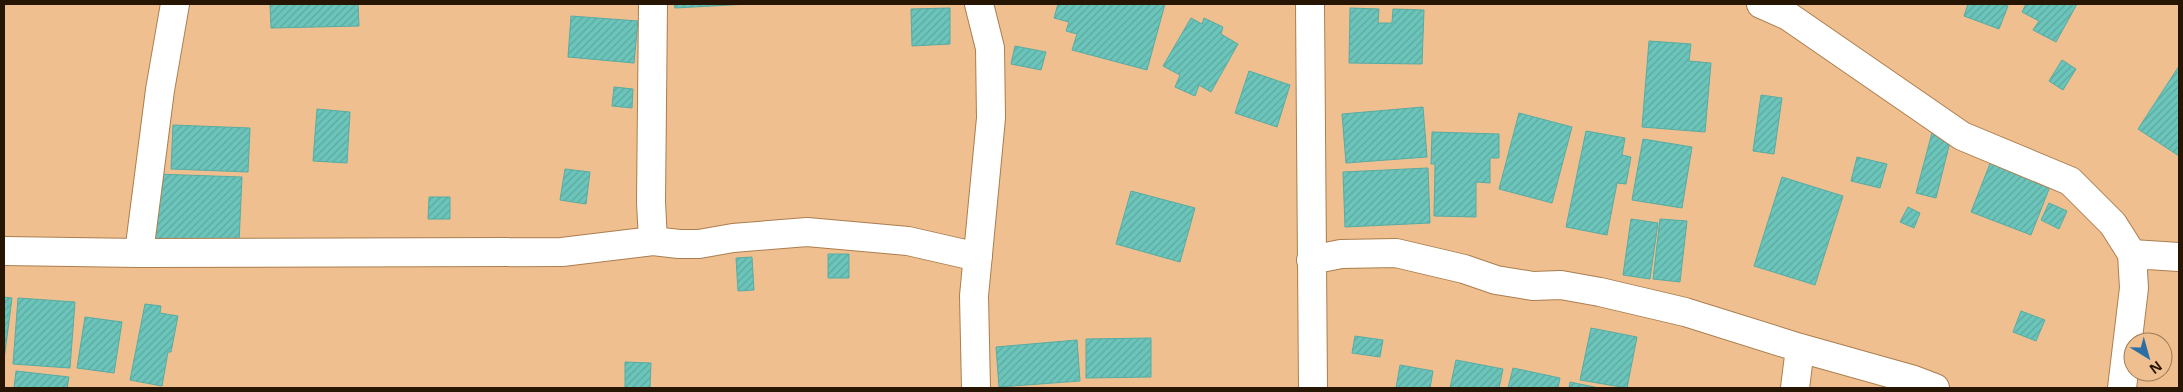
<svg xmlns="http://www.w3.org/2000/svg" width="2183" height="392" viewBox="0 0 2183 392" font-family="'Noto Sans',sans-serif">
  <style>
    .building { fill: url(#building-hatch); stroke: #57aca3 }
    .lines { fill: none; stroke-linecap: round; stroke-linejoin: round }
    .minor-casing { stroke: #ab7e4f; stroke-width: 30 }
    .minor { stroke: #fff; stroke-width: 28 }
  </style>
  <defs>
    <pattern id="building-hatch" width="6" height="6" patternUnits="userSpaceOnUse" patternTransform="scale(1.25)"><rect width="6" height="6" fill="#6bc5bb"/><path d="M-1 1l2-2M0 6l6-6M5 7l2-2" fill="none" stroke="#5da89f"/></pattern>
  </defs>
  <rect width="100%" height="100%" fill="#efbf8f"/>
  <path class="building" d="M270 4H358L359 26 271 28Z
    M674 4H749L675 8Z
    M1058 4H1165L1147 70 1072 50 1077 34 1066 31 1069 22 1054 18Z
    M1968 4H2002L2008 6 1999 29 1964 16Z
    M2026 4H2077L2056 42 2033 30 2039 21 2022 12Z
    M950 8V44L912 46 911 9Z
    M1350 8 1379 9 1378 23H1392L1393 9 1424 10 1422 64 1349 63Z
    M571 16 638 21 634 63 568 57Z
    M1191 18 1202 24 1204 18 1223 27 1221 34 1238 44 1211 92 1199 85 1195 96 1175 87 1180 75 1163 66Z
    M1649 41 1691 44 1689 61 1711 63 1705 132 1642 127Z
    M1015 46 1046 52 1041 70 1011 64Z
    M2062 60 2076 69 2063 90 2049 81Z
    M2179 66V156L2138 129Z
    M1249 71 1290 85 1277 127 1235 113Z
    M614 87 633 89 632 108 612 106Z
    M1761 95 1782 98 1774 154 1753 151Z
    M1423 107 1427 157 1346 163 1342 114Z
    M317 109 350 112 347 163 313 161Z
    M1519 113 1572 127 1552 203 1499 189Z
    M173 125 250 128 248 172 171 169Z
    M1933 129 1952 134 1936 198 1916 193Z
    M1586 131 1625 138 1622 155 1631 157 1626 184 1617 183 1607 235 1566 227Z
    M1432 132 1499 134V158H1490V183L1476 182V217L1434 216 1435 164H1431Z
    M1643 139 1692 147 1682 208 1632 200Z
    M1857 157 1887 164 1880 188 1851 181Z
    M1991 161 2051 184 2031 235 1971 212Z
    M1428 168 1430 223 1345 227 1343 172Z
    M565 169 590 172 586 204 560 200Z
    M156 174 242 177 239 243 153 239Z
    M1782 177 1843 196 1815 285 1754 266Z
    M1131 191 1195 208 1180 262 1116 244Z
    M429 197H450V219H428Z
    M2049 203 2067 211 2059 229 2041 220Z
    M1908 207 1920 213 1914 228 1900 222Z
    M1631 219 1658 223 1650 279 1623 275Z
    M1660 219 1687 221 1680 282 1653 279Z
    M828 254H849V278H828Z
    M752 257 754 290 738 291 736 258Z
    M4 297 12 298 4 360Z
    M18 298 75 302 70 368 13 364Z
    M145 304 161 306 160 313 178 316 171 352H168L162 386 130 380Z
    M2021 311 2045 320 2036 341 2013 332Z
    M85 317 122 322 114 373 77 368Z
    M1591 328 1637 337 1627 388 1580 380Z
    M1355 336 1383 340 1380 357 1352 353Z
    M1151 338V377L1086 378V339Z
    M1077 340 1080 381 999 387 996 347Z
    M1456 360 1503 369 1499 388H1450Z
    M625 362 651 363 650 388H625Z
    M1400 365 1433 371 1430 388H1396Z
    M1513 368 1560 378 1558 388H1508Z
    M16 371 69 377 67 388H14Z
    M1570 382 1599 388H1569Z"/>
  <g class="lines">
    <defs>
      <path id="minor" d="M653 4 651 202 653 241 679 244H699L733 238 807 232 908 241 978 257
        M1310 4 1313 388
        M1761 4 1788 16 1962 136 2070 181 2113 224 2132 254 2134 288 2122 388
        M4 251 139 253 562 252 653 241
        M139 253 160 90 175 4
        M2132 254 2179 257
        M1311 260 1341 254 1396 253 1464 269 1496 280 1533 286 1561 285 1600 292 1685 312 1800 348 1914 380 1935 388
        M976 388 974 296 991 118 990 48 979 4
        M1795 388 1800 348"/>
    </defs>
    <use href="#minor" class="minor-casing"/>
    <use href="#minor" class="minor"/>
  </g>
  <rect width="2183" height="392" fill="none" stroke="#261503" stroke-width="10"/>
  <g transform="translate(2148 357) rotate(143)"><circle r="24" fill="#efbf8f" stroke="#9f7b57"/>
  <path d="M0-4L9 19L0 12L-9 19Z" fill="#2b6fa4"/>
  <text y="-8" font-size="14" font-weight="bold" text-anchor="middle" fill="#261503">N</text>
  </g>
</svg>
